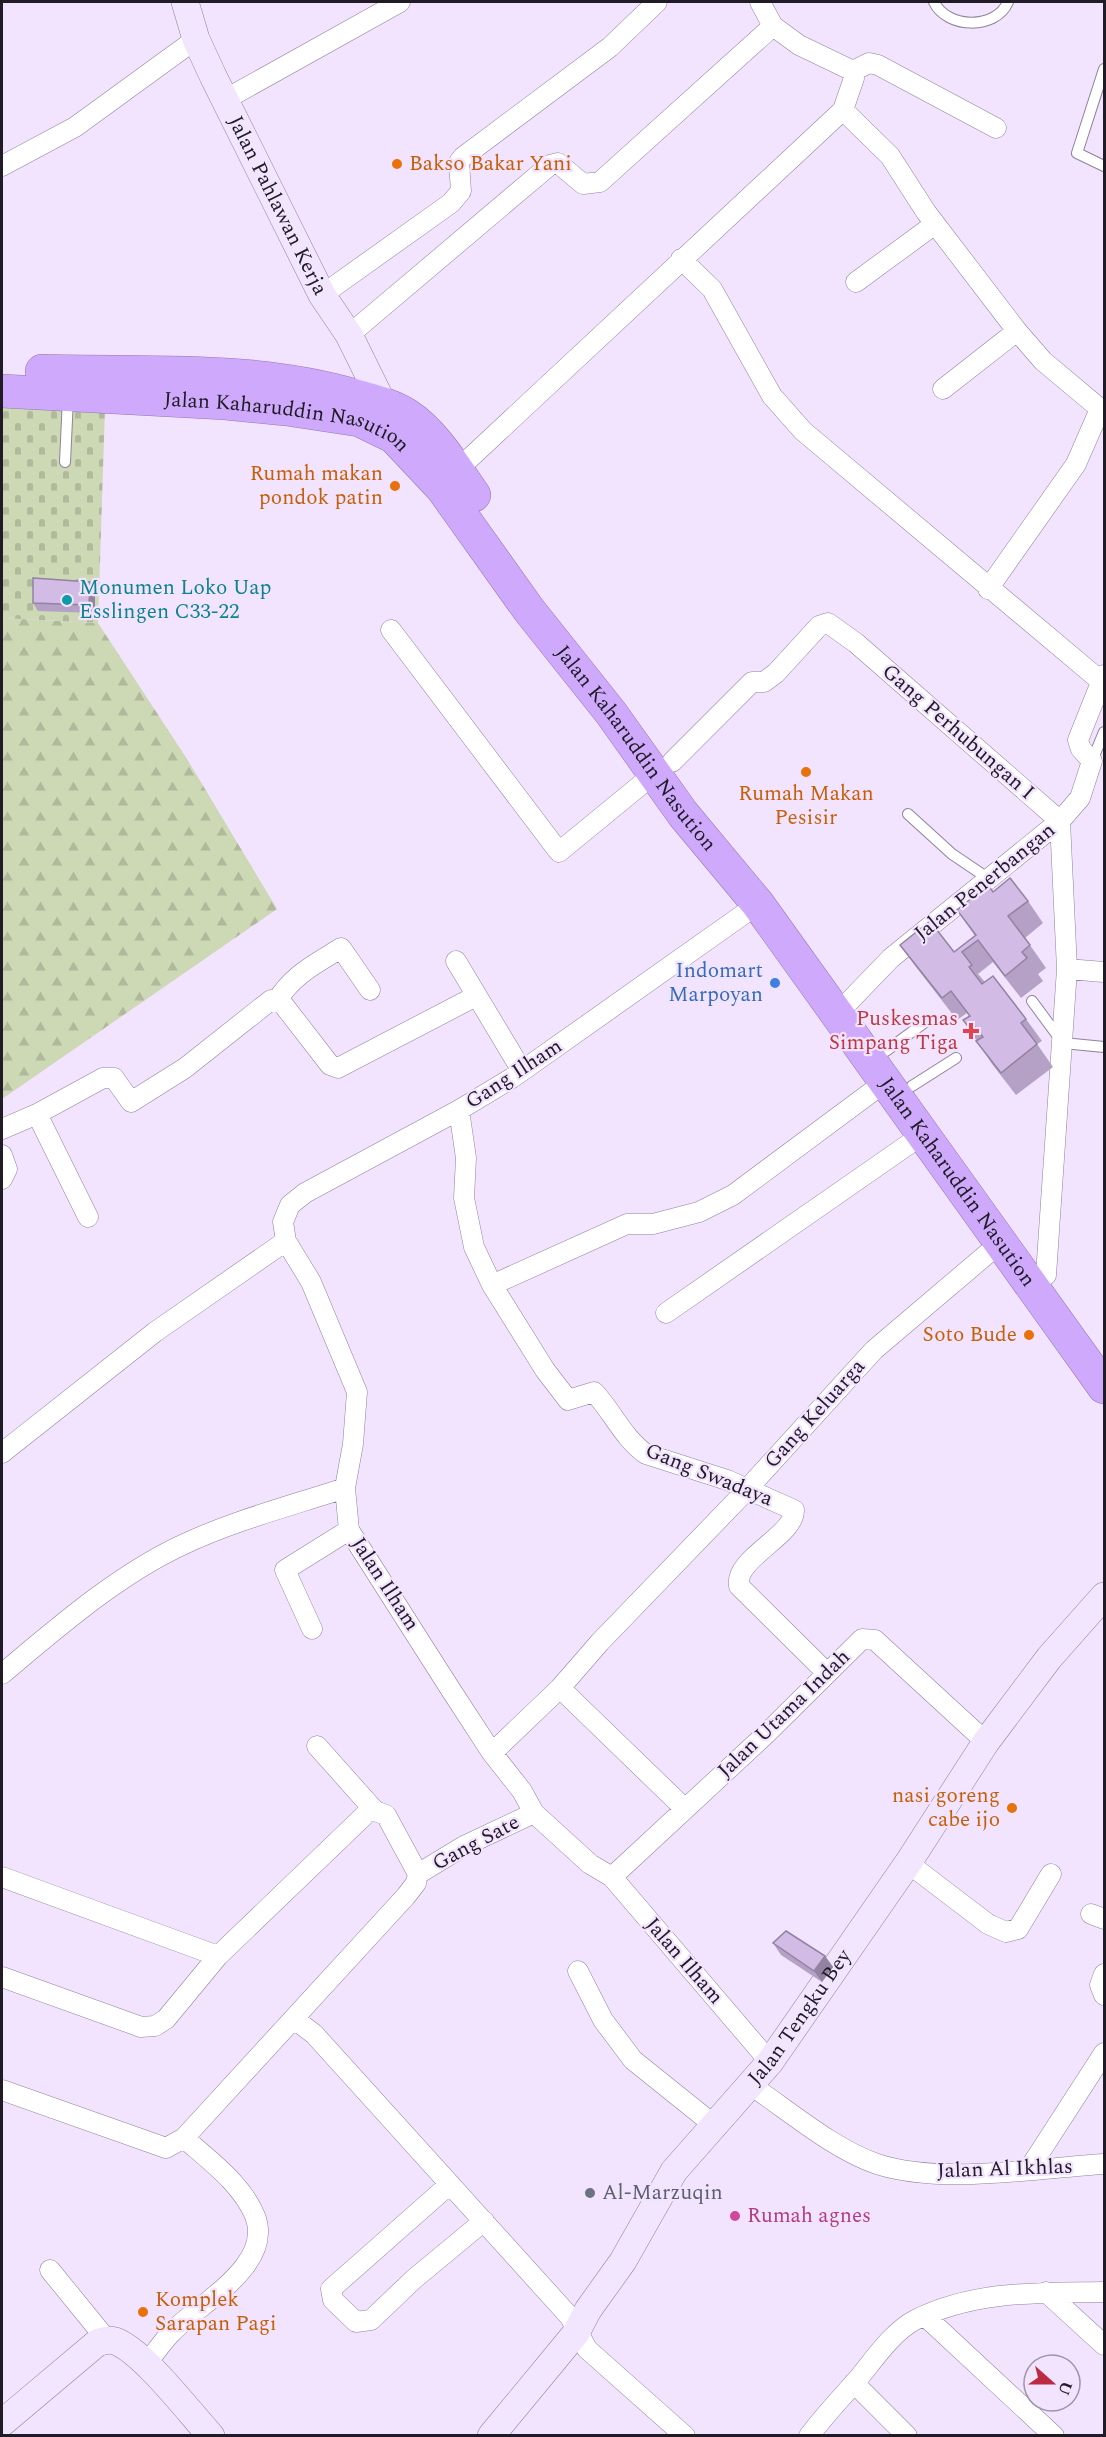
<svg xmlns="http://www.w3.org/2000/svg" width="1106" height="2437" viewBox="0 0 1106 2437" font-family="Spectral,serif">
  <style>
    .forest { fill: url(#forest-firs) }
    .cemetery { fill: url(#cemetery-stones) }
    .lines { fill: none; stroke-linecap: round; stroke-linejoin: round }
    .lane-casing { stroke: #8f829b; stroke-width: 12 }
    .street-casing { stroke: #8f829b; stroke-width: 21 }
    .secondary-casing { stroke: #8f829b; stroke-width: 28 }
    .highway-casing { stroke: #9278b1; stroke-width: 34 }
    .lane { stroke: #fff; stroke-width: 10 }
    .street { stroke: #fff; stroke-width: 20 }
    .secondary { stroke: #f1e6fe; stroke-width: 27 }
    .highway { stroke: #cfaafc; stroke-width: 33 }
    .wall { fill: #b5a1c5 }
    .shaded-wall { fill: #9383a0 }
    .building { fill: #d2bbe5; stroke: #9383a0; stroke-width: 1.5 }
    .food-dot { fill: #e8710a; stroke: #f2e3fe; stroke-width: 2 }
    .culture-dot { fill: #0f9aa8; stroke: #f2e3fe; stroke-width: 2 }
    .shop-dot { fill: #3f7fe0; stroke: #f2e3fe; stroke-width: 2 }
    .health-dot { fill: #e0444e; stroke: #f2e3fe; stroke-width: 2 }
    .worship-dot { fill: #6b7280; stroke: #f2e3fe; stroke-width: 2 }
    .hotel-dot { fill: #d1479c; stroke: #f2e3fe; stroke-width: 2 }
    .labels { text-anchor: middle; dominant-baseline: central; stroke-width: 4.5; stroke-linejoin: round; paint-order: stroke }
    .food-label { font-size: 21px; fill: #c56008; stroke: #f2e3fe; text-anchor: end }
    .street-label { font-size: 21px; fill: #201b25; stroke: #f2e3fe }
    .culture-label { font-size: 21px; fill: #0d838f; stroke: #f2e3fe; text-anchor: start }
    .shop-label { font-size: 21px; fill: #366cbe; stroke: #f2e3fe; text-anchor: end }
    .health-label { font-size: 21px; fill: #be3a42; stroke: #f2e3fe; text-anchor: end }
    .worship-label { font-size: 21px; fill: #5b616d; stroke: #f2e3fe; text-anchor: start }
    .hotel-label { font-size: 21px; fill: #b23c85; stroke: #f2e3fe; text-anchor: start }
  </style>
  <defs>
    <pattern id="forest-firs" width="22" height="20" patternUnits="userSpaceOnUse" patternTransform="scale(1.5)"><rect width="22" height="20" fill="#cdd8b5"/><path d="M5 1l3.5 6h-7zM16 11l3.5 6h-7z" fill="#b0b99c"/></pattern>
    <pattern id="cemetery-stones" width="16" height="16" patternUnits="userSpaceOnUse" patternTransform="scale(1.5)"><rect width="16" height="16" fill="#cdd8b5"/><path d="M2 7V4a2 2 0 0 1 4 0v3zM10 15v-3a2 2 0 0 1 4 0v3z" fill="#b0b99c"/></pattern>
  </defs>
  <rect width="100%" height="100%" fill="#f2e3fe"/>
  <path class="forest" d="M2 618 98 623 187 759 277 909 2 1099Z"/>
  <path class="cemetery" d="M2 401 105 408 98 623 2 618Z"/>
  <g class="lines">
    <defs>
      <path id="lane" d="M934 2C947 29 996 30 1008 2
        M1104 69 1077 153 1104 166
        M65 462 68 398
        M1092 761 1104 732
        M908 814 952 854 989 879
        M1032 1001 1063 1043 1104 1047
        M886 1051 928 1020
        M912 1086 956 1058"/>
      <path id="street" d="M853 71 869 63 878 65 996 128
        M226 99 400 2
        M843 110 890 156 926 212 1017 331 1043 361 1104 412
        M2 166 75 127 196 39
        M681 259 712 289 772 396 803 431 1102 682
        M856 282 935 224
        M322 295 451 203 461 191 459 162 463 157 610 47 657 2
        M349 335 550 165 558 163 583 184 600 182 773 26
        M943 389 1017 331
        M456 471 843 110 854 78 853 71 799 45 773 26 760 2
        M988 589 1076 464 1100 409
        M391 630 559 852 654 774
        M672 762 752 682H764L776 673 819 626 828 623 856 643 1060 821 1067 969 1046 1275 1032 1286
        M758 904 512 1078 459 1110 305 1193 290 1205 283 1222 286 1241 311 1282 357 1392 353 1444 345 1488 349 1530 449 1687 492 1753 522 1791 534 1813 590 1864 612 1877 770 2062
        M456 961 522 1071
        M1067 969 1104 972
        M277 1001C292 975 317 963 341 948L370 990
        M838 1013 891 958 1060 821 1080 798 1092 761 1081 749 1078 740 1104 675
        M459 1110 466 1158 464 1198 474 1247 492 1285 545 1370 568 1400 594 1392C612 1411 624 1439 646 1454L727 1480 794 1510C795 1536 734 1558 739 1586L827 1673
        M37 1114 88 1217
        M2 1129 37 1114 103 1078H114L131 1102 185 1068 271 1000 282 1003 330 1065 338 1068 476 996
        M2 1155 7 1169 2 1179
        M492 1285 627 1224H653L699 1212 733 1195 885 1082
        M666 1313 922 1135
        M2 1453 155 1332 286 1241
        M312 1629 285 1570 349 1530
        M2 1674C57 1628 115 1577 180 1546 232 1521 290 1506 345 1488
        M560 1688 685 1809
        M317 1746 375 1811
        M492 1753 560 1688 600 1642 740 1497 874 1350 1000 1243
        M908 1863 988 1924 1006 1932 1018 1929 1051 1874
        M418 1874 464 1846 534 1813
        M2 1877 218 1956
        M612 1877 766 1734 862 1639 875 1640 986 1742
        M1091 1914 1104 1919
        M578 1971 603 2020 633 2060 714 2125
        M1104 1974 1100 1985 1104 1995
        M2 1977 141 2027 155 2026 166 2019 218 1956 368 1812 375 1811 386 1815 418 1874 416 1883 406 1896 184 2138 166 2148 2 2090
        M294 2019 314 2034 570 2317 587 2349 685 2436
        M749 2084C788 2110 833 2149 877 2164 941 2185 1037 2168 1104 2164
        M1029 2169 1104 2053
        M450 2184 331 2289 333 2300 356 2322 371 2320 414 2279 484 2221
        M50 2270 107 2340
        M1046 2292 1104 2345
        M926 2317 1054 2436
        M146 2364C155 2353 163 2341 172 2332 201 2302 274 2265 255 2216 242 2184 209 2160 184 2138
        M854 2383 907 2436
        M809 2436C824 2416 841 2398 857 2380 873 2361 892 2332 915 2320 975 2290 1039 2293 1104 2292"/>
      <g id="secondary">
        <path id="s1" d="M185 2 196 39 213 76 322 295 349 335 383 404 379 418"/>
        <path d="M2 2423 97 2343C103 2341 108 2339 115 2341 143 2351 189 2412 211 2436"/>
        <path id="s2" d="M491 2436 576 2333 588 2310 623 2261 674 2171 770 2062 908 1863 986 1742 1049 1658 1104 1596"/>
      </g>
      <g id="highway">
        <path d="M42 371C145 374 255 366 356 396 373 401 391 405 407 415 435 433 455 468 474 495"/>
        <path id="s3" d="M2 391 225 403 286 409 359 420 394 437 442 488 529 610 611 713 683 814 758 904 1104 1387"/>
      </g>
    </defs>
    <use href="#lane" class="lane-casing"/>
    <use href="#street" class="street-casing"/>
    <use href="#secondary" class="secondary-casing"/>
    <use href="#highway" class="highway-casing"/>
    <use href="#lane" class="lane"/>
    <use href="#street" class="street"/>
    <use href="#secondary" class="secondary"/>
    <use href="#highway" class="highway"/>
  </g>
  <path class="wall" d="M95 590V613L38 611 33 603Z
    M993 892 1028 901 1043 923 1025 938 1046 968 1038 974 1043 981 1021 998 993 962 978 974 985 982 1026 1019 1042 1041 1037 1044 1053 1067 1016 1095 992 1064 963 1020 969 1016 967 1013 957 1020 916 967 900 945 954 952 975 936 957 910Z
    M773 1943 825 1956 833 1967 822 1982 781 1955Z"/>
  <path class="shaded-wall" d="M90 582 95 590V613L89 605Z
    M825 1956 833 1967 822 1982 814 1971Z"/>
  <path class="building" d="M33 578 90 582 89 605 33 603Z
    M1010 878 1028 901 1008 916 1030 945 1022 952 1027 958 1005 976 978 940 962 952 972 965 969 967 982 984 993 976 1026 1019 1021 1023 1037 1044 1001 1073 976 1041 983 1037 971 1022 967 1025 963 1020 970 1016 951 991 942 998 900 945 930 921 954 952 976 935 957 910 988 885 993 892Z
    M786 1931 825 1956 814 1971 773 1943Z"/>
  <g class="food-dot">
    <circle cx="397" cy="164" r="6"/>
    <circle cx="395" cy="486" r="6"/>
    <circle cx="806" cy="772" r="6"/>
    <circle cx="1029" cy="1335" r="6"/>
    <circle cx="1012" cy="1808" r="6"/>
    <circle cx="143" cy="2312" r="6"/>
  </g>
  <circle class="culture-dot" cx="67" cy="600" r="6"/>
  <circle class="shop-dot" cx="775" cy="983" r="6"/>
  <path class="health-dot" d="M968 1022h6v6h6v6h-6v6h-6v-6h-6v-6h6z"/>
  <circle class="worship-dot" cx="590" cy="2193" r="6"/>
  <circle class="hotel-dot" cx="735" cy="2216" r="6"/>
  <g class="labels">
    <g class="food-label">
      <text x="409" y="164" text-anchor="start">Bakso Bakar Yani</text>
      <text x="383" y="474">Rumah makan<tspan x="383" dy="24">pondok patin</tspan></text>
      <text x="806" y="794" text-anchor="middle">Rumah Makan<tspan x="806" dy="24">Pesisir</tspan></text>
      <text x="1017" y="1335">Soto Bude</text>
      <text x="1000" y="1796">nasi goreng<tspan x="1000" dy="24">cabe ijo</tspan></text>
      <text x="155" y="2300" text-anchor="start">Komplek<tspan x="155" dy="24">Sarapan Pagi</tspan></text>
    </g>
    <g class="street-label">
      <text stroke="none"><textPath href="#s1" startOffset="224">Jalan Pahlawan Kerja</textPath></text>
      <text stroke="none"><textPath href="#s3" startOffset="288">Jalan Kaharuddin Nasution</textPath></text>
      <text transform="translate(958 732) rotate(41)">Gang Perhubungan I</text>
      <text stroke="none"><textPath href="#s3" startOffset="792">Jalan Kaharuddin Nasution</textPath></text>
      <text transform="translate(985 882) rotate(-39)">Jalan Penerbangan</text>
      <text transform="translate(514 1074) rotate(-33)">Gang Ilham</text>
      <text stroke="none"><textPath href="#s3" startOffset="1332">Jalan Kaharuddin Nasution</textPath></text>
      <text transform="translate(815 1414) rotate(-48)">Gang Keluarga</text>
      <text transform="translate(709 1475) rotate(22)">Gang Swadaya</text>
      <text transform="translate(385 1584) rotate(57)">Jalan Ilham</text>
      <text transform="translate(784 1714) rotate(-44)">Jalan Utama Indah</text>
      <text transform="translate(476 1843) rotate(-28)">Gang Sate</text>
      <text transform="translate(684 1961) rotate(49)">Jalan Ilham</text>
      <text stroke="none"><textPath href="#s2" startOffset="522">Jalan Tengku Bey</textPath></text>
      <text transform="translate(1005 2169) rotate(-2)">Jalan Al Ikhlas</text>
    </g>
    <g class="culture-label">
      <text x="79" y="588">Monumen Loko Uap<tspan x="79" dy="24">Esslingen C33-22</tspan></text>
    </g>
    <g class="shop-label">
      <text x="763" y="971">Indomart<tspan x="763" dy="24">Marpoyan</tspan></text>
    </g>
    <g class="health-label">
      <text x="958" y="1019">Puskesmas<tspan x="958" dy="24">Simpang Tiga</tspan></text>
    </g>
    <g class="worship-label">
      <text x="602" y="2193">Al-Marzuqin</text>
    </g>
    <g class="hotel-label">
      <text x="747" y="2216">Rumah agnes</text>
    </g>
  </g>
  <rect width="1106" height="2437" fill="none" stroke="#201b25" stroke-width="6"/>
  <g transform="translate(1052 2383) rotate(111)"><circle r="28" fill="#f2e3fe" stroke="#9e93a7" stroke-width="1.5"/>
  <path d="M0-4.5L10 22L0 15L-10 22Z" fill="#bc2b41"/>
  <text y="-9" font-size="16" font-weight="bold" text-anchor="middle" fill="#201b25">U</text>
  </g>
</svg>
